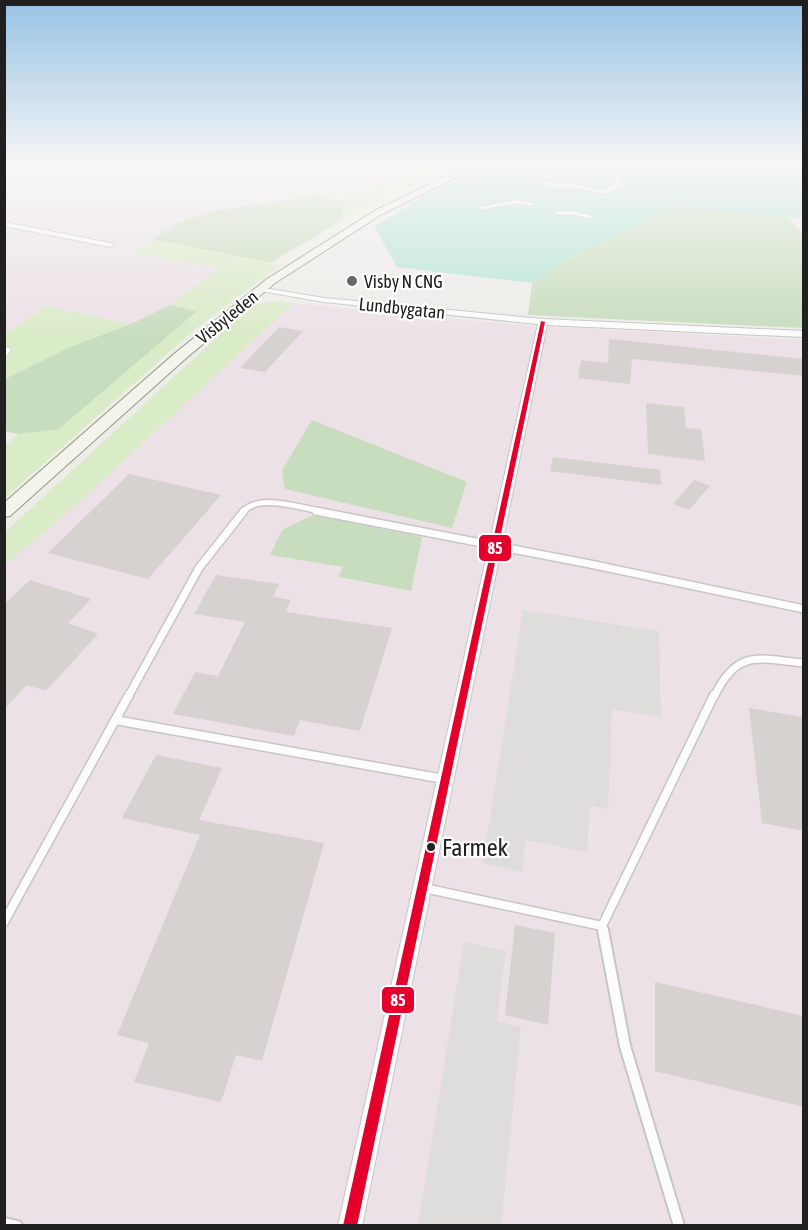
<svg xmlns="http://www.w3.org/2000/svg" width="808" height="1230" viewBox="0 0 808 1230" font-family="'Asap Condensed',sans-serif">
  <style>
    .industrial { fill: #ece1e7; fill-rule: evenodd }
    .grass { fill: #daebc7 }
    .forest { fill: #c8ddbe }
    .pitch { fill: #b4e5d2 }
    .parking { fill: #dedddc }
    .building { fill: #d5d2cf }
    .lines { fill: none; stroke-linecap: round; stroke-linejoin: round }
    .service-far5-casing { stroke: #c7c6c4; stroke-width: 4.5 }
    .service-far4-casing { stroke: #c7c6c4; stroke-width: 5 }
    .service-far3-casing { stroke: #c7c6c4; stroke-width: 8 }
    .service-far2-casing { stroke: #c7c6c4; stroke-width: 10 }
    .service-far1-casing { stroke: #c7c6c4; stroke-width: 11 }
    .service-casing { stroke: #c7c6c4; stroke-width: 14 }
    .minor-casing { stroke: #c7c6c4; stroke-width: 2 }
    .secondary-casing { stroke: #959880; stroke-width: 2 }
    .service-far5 { stroke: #fcfcfc; stroke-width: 3 }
    .service-far4 { stroke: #fcfcfc; stroke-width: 4 }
    .service-far3 { stroke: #fcfcfc; stroke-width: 5 }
    .service-far2 { stroke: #fcfcfc; stroke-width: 7 }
    .service-far1 { stroke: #fcfcfc; stroke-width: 8 }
    .service { stroke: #fcfcfc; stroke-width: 10 }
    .minor { fill: #fcfcfc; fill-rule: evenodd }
    .secondary { fill: #f3f4eb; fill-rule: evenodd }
    .bus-1-casing { stroke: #fff; stroke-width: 4 }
    .bus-1 { fill: #e4002b; fill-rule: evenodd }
    .poi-dot { fill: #686766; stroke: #fff; stroke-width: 2 }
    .bus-dot { fill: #202020; stroke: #fff; stroke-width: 2 }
    .labels { text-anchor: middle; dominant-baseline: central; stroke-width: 4.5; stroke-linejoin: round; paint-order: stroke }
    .far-poi-label { font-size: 18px; fill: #202020; stroke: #fff; text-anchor: start }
    .far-street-label { font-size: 18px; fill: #202020; stroke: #fff }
    .near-bus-label { font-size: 24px; fill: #202020; stroke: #fff; text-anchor: start }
    .line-badge { stroke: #fff; stroke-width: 2 }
    .badge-label { font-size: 16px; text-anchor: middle; font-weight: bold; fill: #fff }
  </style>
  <rect width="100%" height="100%" fill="#eeece8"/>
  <path class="industrial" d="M5 164H428L345 201 313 196 176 224 133 252 220 268 170 305 131 324 47 306 5 334Z
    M293 303 520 325 803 340V1225H5L4 565 77 504ZM421 537 410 591 338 578 343 567 270 555Z"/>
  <path class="grass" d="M428 164H464L398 192 341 221 345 201Z
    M153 239 279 266 195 329 5 498V446L19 434 59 429 196 311 170 305 219 268 132 252Z
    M272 301 293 303 77 504 5 565V532L251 306Z
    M47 306 131 324 68 348 5 379V334Z"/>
  <path class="forest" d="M313 196 345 201 341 221 270 263 153 239 176 224 211 211Z
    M677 206 789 218 803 235V328L528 315 532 283 569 259Z
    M170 305 197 311 59 429 19 434 5 431V379L68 348 131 324Z
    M312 420 467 482 452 528 285 489 282 470Z
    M313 515 422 537 411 591 338 577 343 567 270 555 282 530Z"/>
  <path class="pitch" d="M498 164H803V217L789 218 677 206 569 259 532 283 397 267 374 227 432 191Z"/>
  <path class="parking" d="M523 610 659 631 661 717 612 709 608 809 590 806 587 852 526 840 522 872 483 863Z
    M464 942 506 951 497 1021 521 1027 501 1225H418Z"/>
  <path class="building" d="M279 327 303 331 265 372 240 368Z
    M609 339 804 359V376L632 359 630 384 578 378 581 360 608 363Z
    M646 403 684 407 686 428 701 429 705 461 648 454Z
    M553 457 660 470 661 485 550 471Z
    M129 474 221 495 148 579 48 553Z
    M694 480 710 486 689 510 673 504Z
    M216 575 279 584 273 597 291 600 286 612 392 628 360 731 300 720 294 736 173 714 195 672 218 676 245 622 194 614Z
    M30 580 91 599 68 623 98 634 46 691 27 685 4 709V604Z
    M749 708 804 717V831L762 823Z
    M156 755 222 768 199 820 324 843 262 1061 236 1055 221 1102 134 1082 149 1043 117 1035 200 835 122 818Z
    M515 925 555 933 548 1025 505 1015Z
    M655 982 804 1016V1107L655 1071Z"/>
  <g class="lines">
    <defs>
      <path id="service-far5" d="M482 208 515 202 533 204
        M558 213H574L590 217"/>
      <path id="service-far4" d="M4 348 9 350 4 355"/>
      <path id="service-far3" d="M243 512C258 493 303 508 324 512"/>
      <path id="service-far2" d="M316 511 590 564 804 609
        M128 697 199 568 244 511
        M714 697C737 648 759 659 804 663"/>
      <path id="service-far1" d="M115 720 444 779
        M424 888 602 926
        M4 922 129 695
        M603 932 602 926 714 695"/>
      <path id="service" d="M603 930 625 1046 679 1226
        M4 1223 17 1226"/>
      <path id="minor" d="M605 164H611L623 178C611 203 594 190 574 188 563 186 550 188 541 184L544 182C554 183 564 183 574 184 590 186 607 198 617 178Z
        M4 222 110 243 114 245 110 247 4 226Z
        M258 287 324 298 543 319 804 331V337L547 325 362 1226H338L538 324 324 302 261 291 257 289Z"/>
      <path id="secondary" d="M473 164H483L382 214 275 283 184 360 10 516 4 517V503L174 354 267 279 376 210Z"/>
    </defs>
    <use href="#service-far5" class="service-far5-casing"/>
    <use href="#service-far4" class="service-far4-casing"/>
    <use href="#service-far3" class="service-far3-casing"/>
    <use href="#service-far2" class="service-far2-casing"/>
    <use href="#service-far1" class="service-far1-casing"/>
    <use href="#service" class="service-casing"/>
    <use href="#minor" class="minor-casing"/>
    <use href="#secondary" class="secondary-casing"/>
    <use href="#service-far5" class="service-far5"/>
    <use href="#service-far4" class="service-far4"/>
    <use href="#service-far3" class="service-far3"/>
    <use href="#service-far2" class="service-far2"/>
    <use href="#service-far1" class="service-far1"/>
    <use href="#service" class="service"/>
    <use href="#minor" class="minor"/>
    <use href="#secondary" class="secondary"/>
    <defs>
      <path id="bus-1" d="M541 321 545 322 357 1226H343Z"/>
    </defs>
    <use href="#bus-1" class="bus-1-casing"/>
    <use href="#bus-1" class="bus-1"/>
  </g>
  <linearGradient id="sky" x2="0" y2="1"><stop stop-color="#96c2e5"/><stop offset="0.49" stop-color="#f7f6f5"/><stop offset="1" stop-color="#f7f6f5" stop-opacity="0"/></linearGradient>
  <rect width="808" height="336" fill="url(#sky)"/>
  <circle class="poi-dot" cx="352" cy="281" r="6"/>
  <circle class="bus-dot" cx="431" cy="847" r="5"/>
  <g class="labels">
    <g class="far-poi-label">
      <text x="364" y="281">Visby N CNG</text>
    </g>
    <g class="far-street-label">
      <text transform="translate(402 308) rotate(6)">Lundbygatan</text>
      <text transform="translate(227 317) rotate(-39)">Visbyleden</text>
    </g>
    <g class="near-bus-label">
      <text x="442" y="847">Farmek</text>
    </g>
  </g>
  <g class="line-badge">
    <rect x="478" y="534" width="34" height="28" rx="6" fill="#e4002b"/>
    <rect x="381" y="986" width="34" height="28" rx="6" fill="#e4002b"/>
  </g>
  <g class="badge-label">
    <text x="495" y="554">85</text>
    <text x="398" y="1006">85</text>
  </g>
  <rect width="808" height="1230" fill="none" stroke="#202020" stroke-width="12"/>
</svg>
